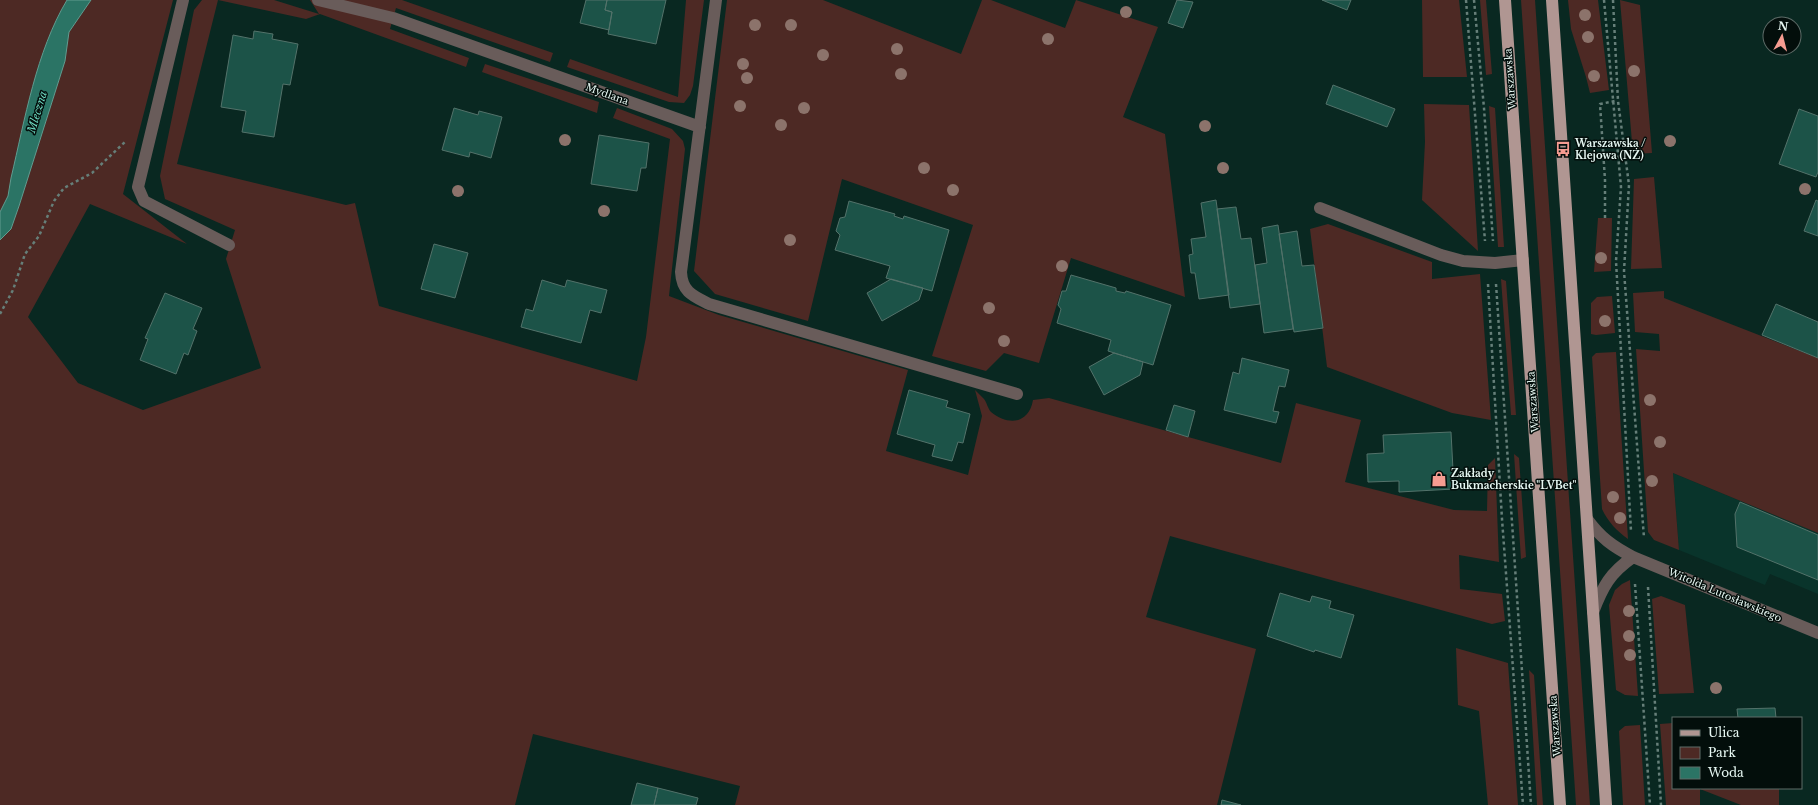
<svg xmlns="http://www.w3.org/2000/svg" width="1818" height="805" viewBox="0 0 1818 805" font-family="'Libre Baskerville',serif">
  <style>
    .built { fill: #09342b }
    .green { fill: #4d2924 }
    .water { fill: #2b7465; stroke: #639c90 }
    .building { fill: #1c5348; stroke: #53726a }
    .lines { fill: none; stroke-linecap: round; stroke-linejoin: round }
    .path { stroke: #667f79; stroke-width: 2.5; stroke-dasharray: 3 3; stroke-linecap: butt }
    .minor { stroke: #695c5a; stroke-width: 12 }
    .major { stroke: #b09692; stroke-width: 12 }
    .tree { fill: #8c736b }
    .labels { text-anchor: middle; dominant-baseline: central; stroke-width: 3; stroke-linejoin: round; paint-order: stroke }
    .street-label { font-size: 10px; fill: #e7f8f3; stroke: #030e0b }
    .poi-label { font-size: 10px; font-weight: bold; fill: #e7f8f3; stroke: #030e0b; text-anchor: start }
    .water-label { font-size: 11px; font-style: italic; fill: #6dd8c0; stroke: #030e0b }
  </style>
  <rect width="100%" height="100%" fill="#092821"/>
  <path class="built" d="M1673 473 1818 533V594L1770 574 1765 585 1679 550Z"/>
  <path class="green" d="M0 0H67C36 52 25 119 11 178L8 196 0 212Z
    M91 0H173L123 194 187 244 90 204 28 317 78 383 143 410 261 368 226 259 235 230 165 199 160 176 194 10 202 0H274L319 14 310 0H402L553 53 550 62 396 8 390 29 469 58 466 67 320 14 306 19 218 0 177 164 346 205 355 203 379 306 637 381 646 337 670 139 613 118 617 108 672 129 683 141 685 149 669 296 719 315 908 370 886 451 968 475 982 416 975 390C978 393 981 396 984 399 987 403 988 409 991 412 1008 426 1029 424 1033 400L1049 398 1281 463 1296 403 1361 420 1345 482 1454 510 1487 511 1488 465 1495 458 1499 562 1459 555 1460 589 1502 594 1505 621 1492 624 1170 536 1146 617 1256 649 1217 805H735L740 786 533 734 515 805H0V240L11 229 19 206 65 61 69 32Z
    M686 0H704L693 86 690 95 684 103 669 102 567 67 570 59 678 97Z
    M727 0H823L961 54 982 0H991L1065 28 1076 0 1158 27 1123 117 1165 134 1185 297 1071 258 1039 363 1004 353 986 371 932 356 973 225 842 179 808 321 715 294 694 271Z
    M1422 0H1459L1467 77H1423Z
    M1480 0H1486L1492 74 1486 75Z
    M1521 0H1535L1590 805H1576Z
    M1568 0H1598L1609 90 1590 93 1586 77 1571 29Z
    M1620 0 1640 5 1652 153 1633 154Z
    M485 64 599 102 597 113 482 72Z
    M1424 104 1469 105 1478 251 1422 200 1425 142Z
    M1489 106 1495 108 1504 247H1498Z
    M1654 177 1662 268 1631 269 1634 179Z
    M1598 218H1612L1611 271 1594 272Z
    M1328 224 1432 262V279L1480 274 1491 420 1452 413 1327 367 1310 229Z
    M1501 279 1506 281 1516 415H1511Z
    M1664 291V298L1818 358V533L1673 473 1679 550 1654 540 1648 532 1636 349 1660 351 1659 334 1635 332 1633 293Z
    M1612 296 1615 333 1596 335 1591 334V303L1597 297Z
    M1616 352 1628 539C1617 531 1608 522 1602 509L1592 357 1596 353Z
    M1514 454 1519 458 1526 557 1521 559Z
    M1630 580 1638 696 1625 695 1616 690 1609 605 1615 590 1622 584Z
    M1661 596 1685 605 1694 693 1659 694 1652 599Z
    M1456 648 1508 663 1518 805H1488L1479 711 1458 705Z
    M1529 670 1534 675 1543 805H1537Z
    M1673 723V788H1779V805H1741L1700 789V805H1666L1660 724Z
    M1640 725 1645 805H1623L1619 731 1625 726Z"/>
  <path class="water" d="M67 0H91L69 32 65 61 19 206 11 229 0 240V212L8 196 11 178C25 119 36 52 67 0Z"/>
  <path class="building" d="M586 0H607L605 10 612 12 609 30 580 23Z
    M607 0H666L656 44 608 34 612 12 605 10Z
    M1177 0 1193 2 1183 28 1168 23Z
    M1322 0H1351L1347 10Z
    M254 31 273 34 272 39 298 44 290 85 283 84 274 137 242 132 246 111 221 107 233 35 253 39Z
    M1333 85 1395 109 1387 127 1326 104Z
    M454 108 478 115 479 111 502 117 491 158 470 152 469 157 442 150Z
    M1799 109 1818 116V172L1816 177 1779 164Z
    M599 135 649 143 646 168H641L637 191 591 184Z
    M1216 200 1229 295 1199 299 1195 273H1191L1189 255 1193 254 1191 239 1206 237 1201 203Z
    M1816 200 1818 201V236L1804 231Z
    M849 201 895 214 894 216 903 219 904 216 949 230 932 291 886 278 890 266 835 250 840 235 836 231 840 218 845 217Z
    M1236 207 1241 239 1251 238 1260 304 1230 308 1217 209Z
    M1278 225 1293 329 1264 333 1255 265 1267 263 1262 228Z
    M1297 231 1302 266 1314 265 1323 328 1294 332 1279 234Z
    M434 244 468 253 455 298 421 289Z
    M1071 275 1116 288V291L1125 293 1126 291 1171 305 1153 365 1108 351 1111 340 1057 323 1061 309 1058 305 1062 291H1066Z
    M891 279 923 288 919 300 882 321 867 293Z
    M542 280 565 287 567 280 607 290 601 313 590 310 581 343 521 327 526 309 533 311Z
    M165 293 202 308 193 329 197 331 188 355 184 353 176 374 140 360 148 339 145 338Z
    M1776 304 1818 322V358L1762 335Z
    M1114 353 1143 362 1140 375 1104 395 1089 367Z
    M1242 358 1289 370 1285 387 1279 386 1273 411 1279 412 1276 423 1224 410 1233 372 1239 374Z
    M909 390 948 401 946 407 970 414 963 443 958 442 952 461 932 456 935 445 897 434Z
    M1174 405 1195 411 1188 437 1166 430Z
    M1451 432 1454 489 1399 492V481L1368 482 1367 454 1384 453 1383 435Z
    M1740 502 1818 535V580L1737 547 1735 514Z
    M1280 593 1310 602 1312 596 1331 601 1329 608 1354 615 1341 658 1315 650 1314 652 1267 636Z
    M1775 708 1776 718H1738L1737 709Z
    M637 783 658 788 654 805H631Z
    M658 788 698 798 696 805H654Z
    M1222 800 1241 805H1221Z"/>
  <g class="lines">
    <path class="path" d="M1466 0 1485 241
      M1474 0 1484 108 1493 241
      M1604 0 1621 187 1616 261 1631 531
      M1613 0 1618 101 1629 185 1624 271 1644 538
      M1605 218V180L1600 104 1615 101
      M1488 284 1502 519 1523 805
      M1496 284 1531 805
      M0 314 13 290 25 254 39 236 54 201 64 188 92 173 126 141
      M1635 584 1650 805
      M1648 587 1661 805"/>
    <path class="minor" d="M183 0 138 187 144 201 229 245
      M318 0 393 18 700 127
      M716 0 681 272C682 292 693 296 709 304L1017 394
      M1320 208 1441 255 1463 261 1495 263 1523 260
      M1587 519C1601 538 1612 546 1633 557L1818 633
      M1593 612C1603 586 1610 573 1633 557"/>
    <path class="major" d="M1505 0 1560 805
      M1552 0 1606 805"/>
  </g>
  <g class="tree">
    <circle cx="1126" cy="12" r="6"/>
    <circle cx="1585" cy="15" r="6"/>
    <circle cx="755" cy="25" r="6"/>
    <circle cx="791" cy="25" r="6"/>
    <circle cx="1588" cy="37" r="6"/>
    <circle cx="1048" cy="39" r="6"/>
    <circle cx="897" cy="49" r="6"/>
    <circle cx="823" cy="55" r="6"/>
    <circle cx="743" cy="64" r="6"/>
    <circle cx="1634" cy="71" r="6"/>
    <circle cx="901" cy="74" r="6"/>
    <circle cx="1594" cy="76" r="6"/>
    <circle cx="747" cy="78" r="6"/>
    <circle cx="740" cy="106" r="6"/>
    <circle cx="804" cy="108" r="6"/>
    <circle cx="781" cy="125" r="6"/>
    <circle cx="1205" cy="126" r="6"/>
    <circle cx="565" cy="140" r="6"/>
    <circle cx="1670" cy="141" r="6"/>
    <circle cx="924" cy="168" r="6"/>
    <circle cx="1223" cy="168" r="6"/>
    <circle cx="1805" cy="189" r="6"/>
    <circle cx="953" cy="190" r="6"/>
    <circle cx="458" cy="191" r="6"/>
    <circle cx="604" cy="211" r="6"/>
    <circle cx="790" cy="240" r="6"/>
    <circle cx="1601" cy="258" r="6"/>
    <circle cx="1062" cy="266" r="6"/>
    <circle cx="989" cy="308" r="6"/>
    <circle cx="1605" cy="321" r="6"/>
    <circle cx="1004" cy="341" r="6"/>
    <circle cx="1650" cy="400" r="6"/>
    <circle cx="1660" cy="442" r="6"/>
    <circle cx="1652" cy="481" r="6"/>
    <circle cx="1613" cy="497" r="6"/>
    <circle cx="1620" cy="518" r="6"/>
    <circle cx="1629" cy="611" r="6"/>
    <circle cx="1629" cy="636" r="6"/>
    <circle cx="1630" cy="655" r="6"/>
    <circle cx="1716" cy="688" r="6"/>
  </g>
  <defs>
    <symbol id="bus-bare" viewBox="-9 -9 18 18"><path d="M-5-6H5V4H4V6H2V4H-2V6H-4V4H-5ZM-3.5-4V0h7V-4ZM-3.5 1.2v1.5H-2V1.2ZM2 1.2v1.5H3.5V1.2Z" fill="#f59c91" stroke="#030e0b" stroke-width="2.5" paint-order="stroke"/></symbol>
    <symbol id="shop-bare" viewBox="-9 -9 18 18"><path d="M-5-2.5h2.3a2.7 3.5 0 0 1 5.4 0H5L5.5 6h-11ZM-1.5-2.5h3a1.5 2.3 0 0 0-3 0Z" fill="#f59c91" stroke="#030e0b" stroke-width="2.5" paint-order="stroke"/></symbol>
  </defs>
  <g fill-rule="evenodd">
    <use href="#bus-bare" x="1552" y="138" width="22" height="22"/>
    <use href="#shop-bare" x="1428" y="468" width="22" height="22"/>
  </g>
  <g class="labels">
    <g class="street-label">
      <text transform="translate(1510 79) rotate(-94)">Warszawska</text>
      <text transform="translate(607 94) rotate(20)">Mydlana</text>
      <text transform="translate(1533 402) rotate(-94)">Warszawska</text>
      <text transform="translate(1725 595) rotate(23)">Witolda Lutosławskiego</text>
      <text transform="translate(1555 726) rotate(-94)">Warszawska</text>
    </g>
    <g class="poi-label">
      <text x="1575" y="143">Warszawska /<tspan x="1575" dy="12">Klejowa (NŻ)</tspan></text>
      <text x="1451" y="473">Zakłady<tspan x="1451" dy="12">Bukmacherskie "LVBet"</tspan></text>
    </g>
    <g class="water-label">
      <text transform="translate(37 112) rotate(-73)">Mleczna</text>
    </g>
  </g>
  <rect x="1672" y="717" width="130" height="72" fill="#030e0b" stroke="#5e6c68"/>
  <rect x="1680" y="730" width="20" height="6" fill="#b09692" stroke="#5e6c68"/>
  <text x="1708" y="737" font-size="12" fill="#e7f8f3">Ulica</text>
  <rect x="1680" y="747" width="20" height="12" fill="#4d2924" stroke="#5e6c68"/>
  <text x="1708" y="757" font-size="12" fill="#e7f8f3">Park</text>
  <rect x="1680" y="767" width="20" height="12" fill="#2b7465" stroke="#5e6c68"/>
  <text x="1708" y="777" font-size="12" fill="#e7f8f3">Woda</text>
  <g transform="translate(1782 36) rotate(7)"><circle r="19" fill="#030e0b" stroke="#5e6c68"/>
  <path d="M0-3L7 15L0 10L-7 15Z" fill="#f59c91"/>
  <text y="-6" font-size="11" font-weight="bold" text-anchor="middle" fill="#e7f8f3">N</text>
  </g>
</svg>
